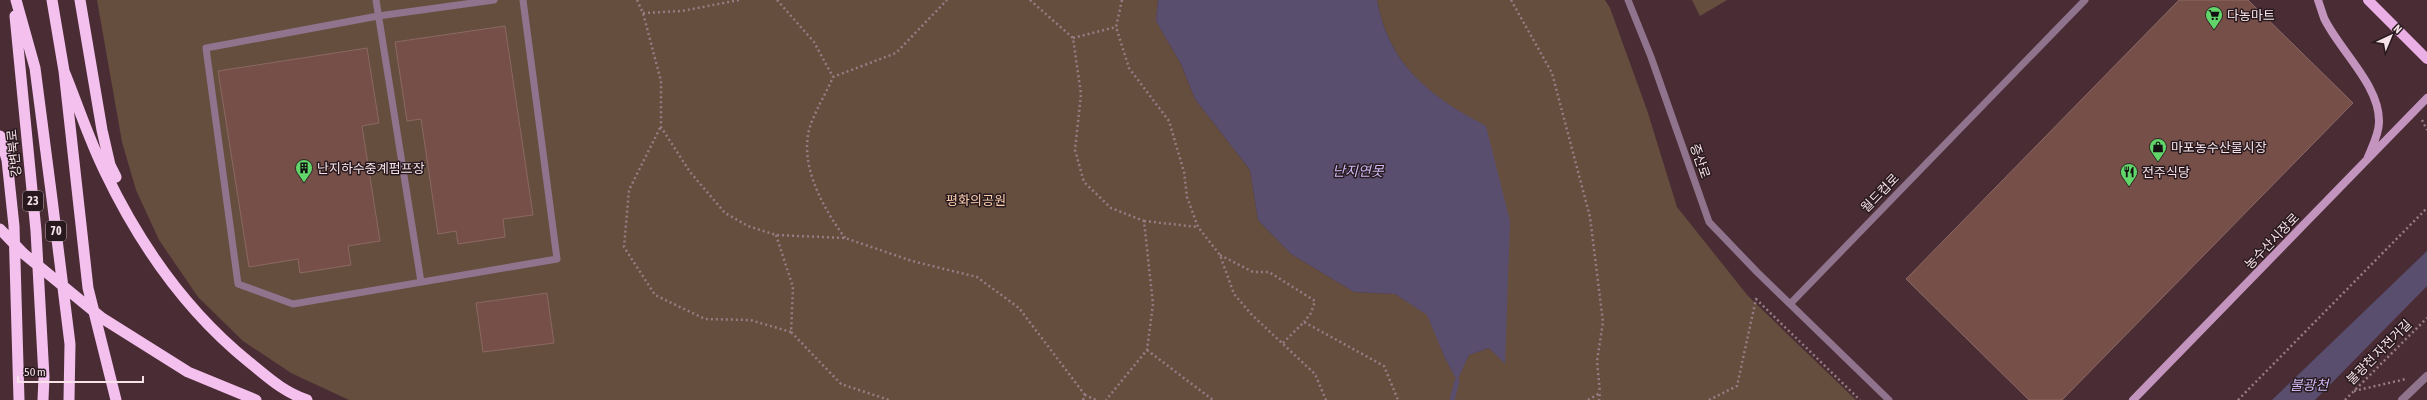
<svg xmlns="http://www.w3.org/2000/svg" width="2427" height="400" viewBox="0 0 2427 400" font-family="'Asap Condensed','Noto Sans KR',sans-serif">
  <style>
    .green { fill: #654e3d }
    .water { fill: #5a4e6f }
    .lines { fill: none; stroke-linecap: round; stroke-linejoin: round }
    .stream { stroke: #5a4e6f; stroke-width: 5 }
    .building { fill: #764f49; stroke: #8b6863 }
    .path { stroke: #967d85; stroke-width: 2.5; stroke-dasharray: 2 3; stroke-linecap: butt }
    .service { stroke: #90738d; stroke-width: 7 }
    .minor { stroke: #90738d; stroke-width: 8 }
    .secondary { stroke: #c395be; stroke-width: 8 }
    .primary { stroke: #eaafe4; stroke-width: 10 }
    .trunk { stroke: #f4c0ee; stroke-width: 11 }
    .labels { text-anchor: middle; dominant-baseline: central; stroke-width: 3; stroke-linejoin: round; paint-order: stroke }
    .shield { fill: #27191d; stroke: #b8a6ab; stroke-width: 1 }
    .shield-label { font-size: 12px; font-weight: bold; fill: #f6e2e8 }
    .poi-label { font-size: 13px; fill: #f6e2e8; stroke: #27191d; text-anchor: start }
    .street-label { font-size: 13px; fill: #f6e2e8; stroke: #27191d }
    .park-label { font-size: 13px; fill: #fed1b0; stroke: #27191d }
    .water-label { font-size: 14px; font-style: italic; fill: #ceb9f4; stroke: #27191d }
  </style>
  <rect width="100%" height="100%" fill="#4a2c35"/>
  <path class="green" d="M97 0H1158L1156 21 1181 64 1195 99 1250 170 1258 220 1291 254 1354 292 1395 294 1428 315 1445 358 1457 380 1469 355 1489 348 1505 363 1486 127C1430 96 1389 66 1377 0H1605L1610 8 1647 110 1677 207 1748 296 1856 400H349L291 373 243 341 198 297 159 240 136 190 122 142Z
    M1692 0H1727L1700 16Z"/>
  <path class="water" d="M1158 0H1377C1389 66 1430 96 1486 126L1510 221 1505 364 1489 348 1469 355 1457 381 1445 358 1427 315 1395 294 1354 292 1291 254 1258 220 1250 170 1195 99 1181 64 1156 21Z
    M2427 251V286L2315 400H2272Z"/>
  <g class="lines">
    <path class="stream" d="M1452 400 1457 381"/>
  </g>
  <path class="building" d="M2179 0H2248L2353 103 2062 400H2029L1906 279Z
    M505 26 533 215 503 219 505 237 458 244 456 231 438 234 421 119 407 121 395 42Z
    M367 48 379 123 362 126 380 241 348 246 351 265 300 273 298 259 249 267 218 71Z
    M547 293 554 343 483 352 476 303Z"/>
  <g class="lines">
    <path class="path" d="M637 0 643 13 661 81V127L690 172 725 213 748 226 776 235 845 238 912 261 977 277 1019 308 1085 395
      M777 0 814 42 833 77
      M1030 0 1073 38 1081 94 1075 150 1084 182 1111 208 1144 221 1153 304 1147 350 1106 400
      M1122 0 1116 27 1129 68 1169 121 1184 172 1187 197 1198 227 1220 255 1234 294 1252 315 1315 374 1326 400
      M1511 0 1552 73 1590 217 1603 322 1597 361 1600 393
      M643 13 682 11 739 0
      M1073 38 1116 27
      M2422 120 2427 130
      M660 128 629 190 624 247 655 295 705 319 750 320 791 332
      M1144 221 1198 227
      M776 235 793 287 791 332 841 384 889 400
      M845 238C824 209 800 168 809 130 814 112 826 94 833 77L896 53 947 0
      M1220 255 1253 272H1269L1315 301 1311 313 1304 322
      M1283 343 1304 322 1384 366 1398 400
      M1147 350 1213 400
      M2354 391 2406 379
      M1083 400 1085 395 1096 400
      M1588 400 1600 393 1599 400
      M1709 400 1737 386 1756 299 1860 400
      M2238 400 2427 208
      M2345 400 2427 318"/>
    <path class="service" d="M376 0 421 282
      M494 0 378 16 206 48 238 284 293 304 557 259 523 0
      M1628 0 1651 57 1709 222 1757 272 1889 400
      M1790 304 2085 0"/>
    <path class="minor" d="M2402 400 2427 376"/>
    <path class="secondary" d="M2318 0C2320 6 2322 12 2324 18 2339 50 2380 85 2379 122 2379 134 2372 147 2368 157
      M2133 400 2427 98"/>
    <path class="primary" d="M2368 0 2427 59"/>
    <path class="trunk" d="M16 0 35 68 52 199 70 344 69 400
      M52 0 64 71 88 288 116 400
      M80 0 102 130 110 165 116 177
      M15 16 36 231 44 377 43 400
      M64 71C78 105 89 140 105 172 139 243 187 312 249 362 269 378 282 391 307 400
      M0 136 7 160 14 226 19 400
      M0 229 24 254 102 318 188 372 256 400"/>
  </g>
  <defs>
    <symbol id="supermarket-pin" viewBox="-11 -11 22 30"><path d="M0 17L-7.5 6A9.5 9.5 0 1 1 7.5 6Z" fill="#61d46a" stroke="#27191d"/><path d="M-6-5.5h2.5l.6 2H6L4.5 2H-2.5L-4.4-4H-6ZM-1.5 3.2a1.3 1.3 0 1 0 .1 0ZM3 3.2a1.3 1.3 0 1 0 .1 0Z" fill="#111"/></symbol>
    <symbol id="shop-pin" viewBox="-11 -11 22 30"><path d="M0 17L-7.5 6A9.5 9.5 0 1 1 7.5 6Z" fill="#61d46a" stroke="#27191d"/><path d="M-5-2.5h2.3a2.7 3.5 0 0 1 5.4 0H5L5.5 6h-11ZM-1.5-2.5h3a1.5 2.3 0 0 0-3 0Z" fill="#111"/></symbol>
    <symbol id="building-pin" viewBox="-11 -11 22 30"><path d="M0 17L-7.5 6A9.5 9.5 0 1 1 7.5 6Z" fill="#61d46a" stroke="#27191d"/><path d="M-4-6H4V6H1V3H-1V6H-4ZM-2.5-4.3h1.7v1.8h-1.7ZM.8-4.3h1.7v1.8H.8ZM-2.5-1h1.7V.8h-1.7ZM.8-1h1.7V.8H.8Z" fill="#111"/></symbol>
    <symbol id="restaurant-pin" viewBox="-11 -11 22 30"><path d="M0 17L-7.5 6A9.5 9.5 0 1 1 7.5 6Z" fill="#61d46a" stroke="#27191d"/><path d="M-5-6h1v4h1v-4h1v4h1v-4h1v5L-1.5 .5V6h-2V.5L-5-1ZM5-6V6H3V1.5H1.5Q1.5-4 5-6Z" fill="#111"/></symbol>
  </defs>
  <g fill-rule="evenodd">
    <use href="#supermarket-pin" x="2204" y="5" width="20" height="27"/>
    <use href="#shop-pin" x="2148" y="137" width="20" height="27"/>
    <use href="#building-pin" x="294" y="158" width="20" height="27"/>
    <use href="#restaurant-pin" x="2119" y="162" width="20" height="27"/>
  </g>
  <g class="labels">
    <g class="shield">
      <rect x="23" y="191" width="20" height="20" rx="3"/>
      <rect x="46" y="221" width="20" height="20" rx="3"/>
    </g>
    <g class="shield-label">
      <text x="33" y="201">23</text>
      <text x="56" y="231">70</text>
    </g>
    <g class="poi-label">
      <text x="2227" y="15">다농마트</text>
      <text x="2171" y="147">마포농수산물시장</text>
      <text x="317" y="168">난지하수중계펌프장</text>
      <text x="2142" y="172">전주식당</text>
    </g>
    <g class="street-label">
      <text transform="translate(14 153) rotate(-96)">강변북로</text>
      <text transform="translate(1700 161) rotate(71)">증산로</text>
      <text transform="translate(1880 193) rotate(-46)">월드컵로</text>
      <text transform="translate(2272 241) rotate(-46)">농수산시장로</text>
      <text transform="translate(2379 352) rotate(-45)">불광천 자전거길</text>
    </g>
    <g class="park-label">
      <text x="976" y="200">평화의공원</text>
    </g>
    <g class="water-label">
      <text x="1358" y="171">난지연못</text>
      <text x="2309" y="385">불광천</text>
    </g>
  </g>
  <g transform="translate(2391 36) rotate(44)" stroke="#27191d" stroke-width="3" paint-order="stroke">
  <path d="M0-3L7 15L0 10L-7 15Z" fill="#f6e2e8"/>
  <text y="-6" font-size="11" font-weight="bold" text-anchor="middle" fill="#f6e2e8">N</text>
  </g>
  <path d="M18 376v6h125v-6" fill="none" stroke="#f6e2e8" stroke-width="2"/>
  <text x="24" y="376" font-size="12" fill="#f6e2e8" stroke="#27191d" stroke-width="3" paint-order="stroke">50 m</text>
</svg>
